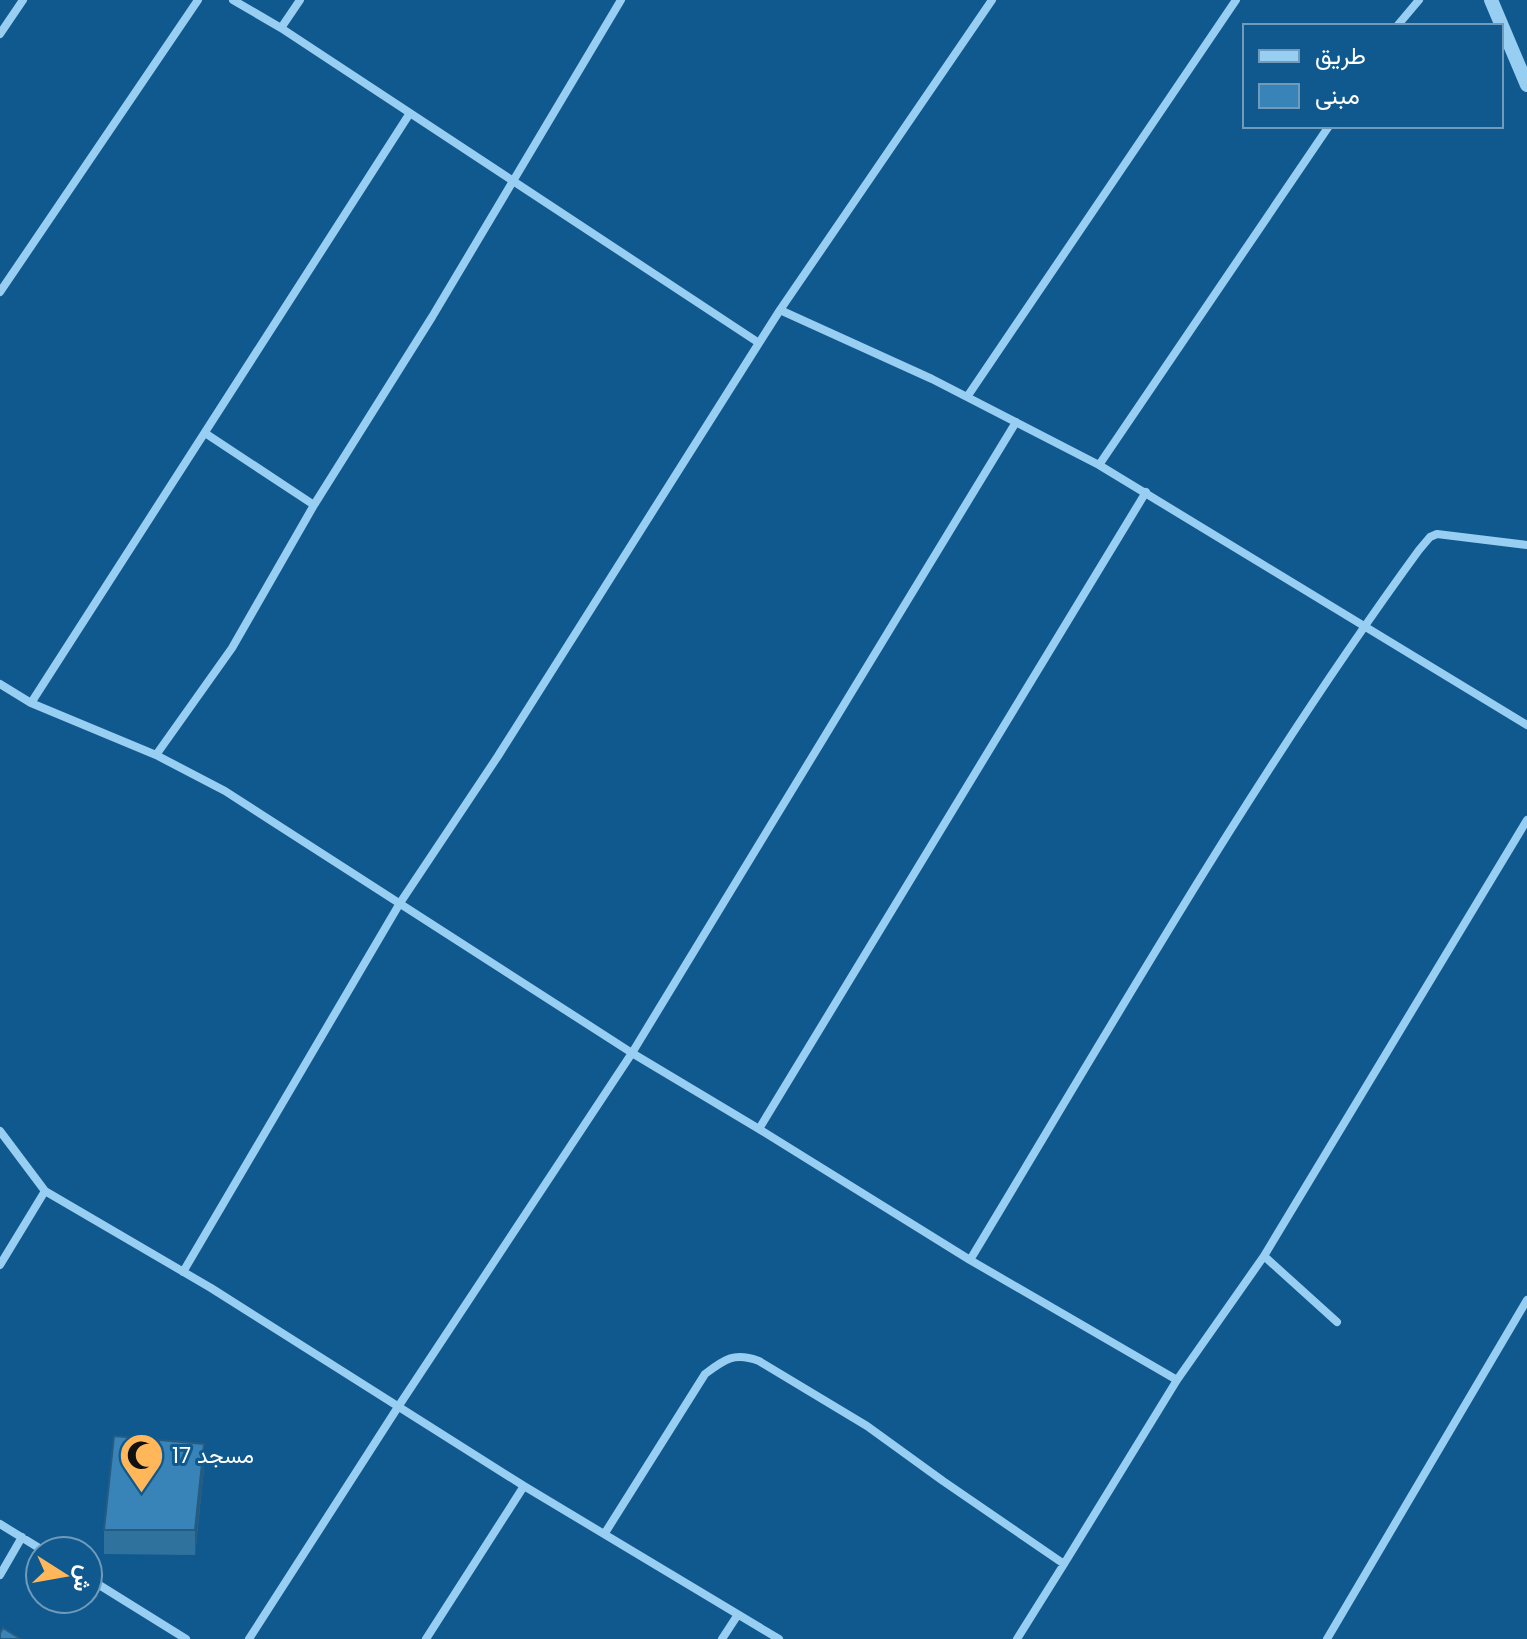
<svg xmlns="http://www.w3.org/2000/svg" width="1527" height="1639" viewBox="0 0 1527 1639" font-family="Poppins,Vazirmatn,sans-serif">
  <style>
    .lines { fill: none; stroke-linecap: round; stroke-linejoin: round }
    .minor { stroke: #98cef2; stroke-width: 8 }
    .tertiary { stroke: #98cef2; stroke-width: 14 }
    .wall { fill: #30729e }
    .shaded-wall { fill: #275c81 }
    .building { fill: #3884b8; stroke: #275c81; stroke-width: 2 }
    .labels { text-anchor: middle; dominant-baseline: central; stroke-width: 6; stroke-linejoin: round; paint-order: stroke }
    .poi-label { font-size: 22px; fill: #fff; stroke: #10598e; text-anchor: start }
  </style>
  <rect width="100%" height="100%" fill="#10598e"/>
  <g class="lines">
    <path class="minor" d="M233 0 281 28 759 343 780 310 932 379 1099 465 1527 725
      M1397 26 1419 0
      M281 28 300 0
      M0 34 23 0
      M0 292 198 0
      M780 310 992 0
      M967 397 1236 0
      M205 433 314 505
      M1099 465 1329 126
      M1146 492 759 1129 970 1260 1177 1380 1264 1256 1527 820
      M0 684 31 703 156 755 225 791 632 1053 759 1129
      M31 703 410 113
      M156 755 232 648 314 505 432 317 621 0
      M0 1131 45 1191 211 1288 524 1486 779 1639
      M1264 1256 1337 1322
      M970 1260C1115 1020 1254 776 1419 550L1430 537 1437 534 1527 545
      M0 1265 45 1191
      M183 1272 400 903 498 756 759 343
      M0 1524 44 1551
      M605 1533 705 1374C725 1359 734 1352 759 1361L867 1426 943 1481 1064 1564 1177 1380
      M0 1575 22 1537
      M88 1578 186 1639
      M249 1639 398 1407 632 1053 1016 422
      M426 1639 524 1486
      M722 1639 737 1616
      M1017 1639 1064 1564
      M1327 1639 1527 1300"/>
    <path class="tertiary" d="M1491 0 1527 85"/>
  </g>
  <path class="wall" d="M204 1468 195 1555 104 1554V1530Z"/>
  <path class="shaded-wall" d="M204 1444V1468L195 1555V1530Z"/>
  <path class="building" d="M114 1436 204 1444 195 1530H104Z
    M3 1628 21 1639H0V1633Z"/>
  <defs>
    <symbol id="mosque-pin" viewBox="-11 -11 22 30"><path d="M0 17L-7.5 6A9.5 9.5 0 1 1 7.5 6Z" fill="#ffb75a" stroke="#10598e"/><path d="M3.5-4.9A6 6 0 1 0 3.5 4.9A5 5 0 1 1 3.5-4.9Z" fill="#111"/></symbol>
  </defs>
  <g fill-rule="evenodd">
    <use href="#mosque-pin" x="116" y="1430" width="51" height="69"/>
  </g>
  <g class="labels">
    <g class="poi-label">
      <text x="172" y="1455">مسجد 17</text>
    </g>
  </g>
  <rect x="1243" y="24" width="260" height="104" fill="#10598e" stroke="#709bbb" stroke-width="2"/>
  <rect x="1259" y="50" width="40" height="12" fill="#98cef2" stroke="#709bbb" stroke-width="2"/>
  <text x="1315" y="64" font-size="24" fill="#ffffff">طريق</text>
  <rect x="1259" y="84" width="40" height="24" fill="#3884b8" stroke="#709bbb" stroke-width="2"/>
  <text x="1315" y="104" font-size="24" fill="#ffffff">مبنى</text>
  <g transform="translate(64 1575) rotate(101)"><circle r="38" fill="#10598e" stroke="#709bbb" stroke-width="2"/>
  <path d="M0-6L14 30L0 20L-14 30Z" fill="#ffb75a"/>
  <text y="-12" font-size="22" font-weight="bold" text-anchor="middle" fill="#ffffff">ش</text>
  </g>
</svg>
